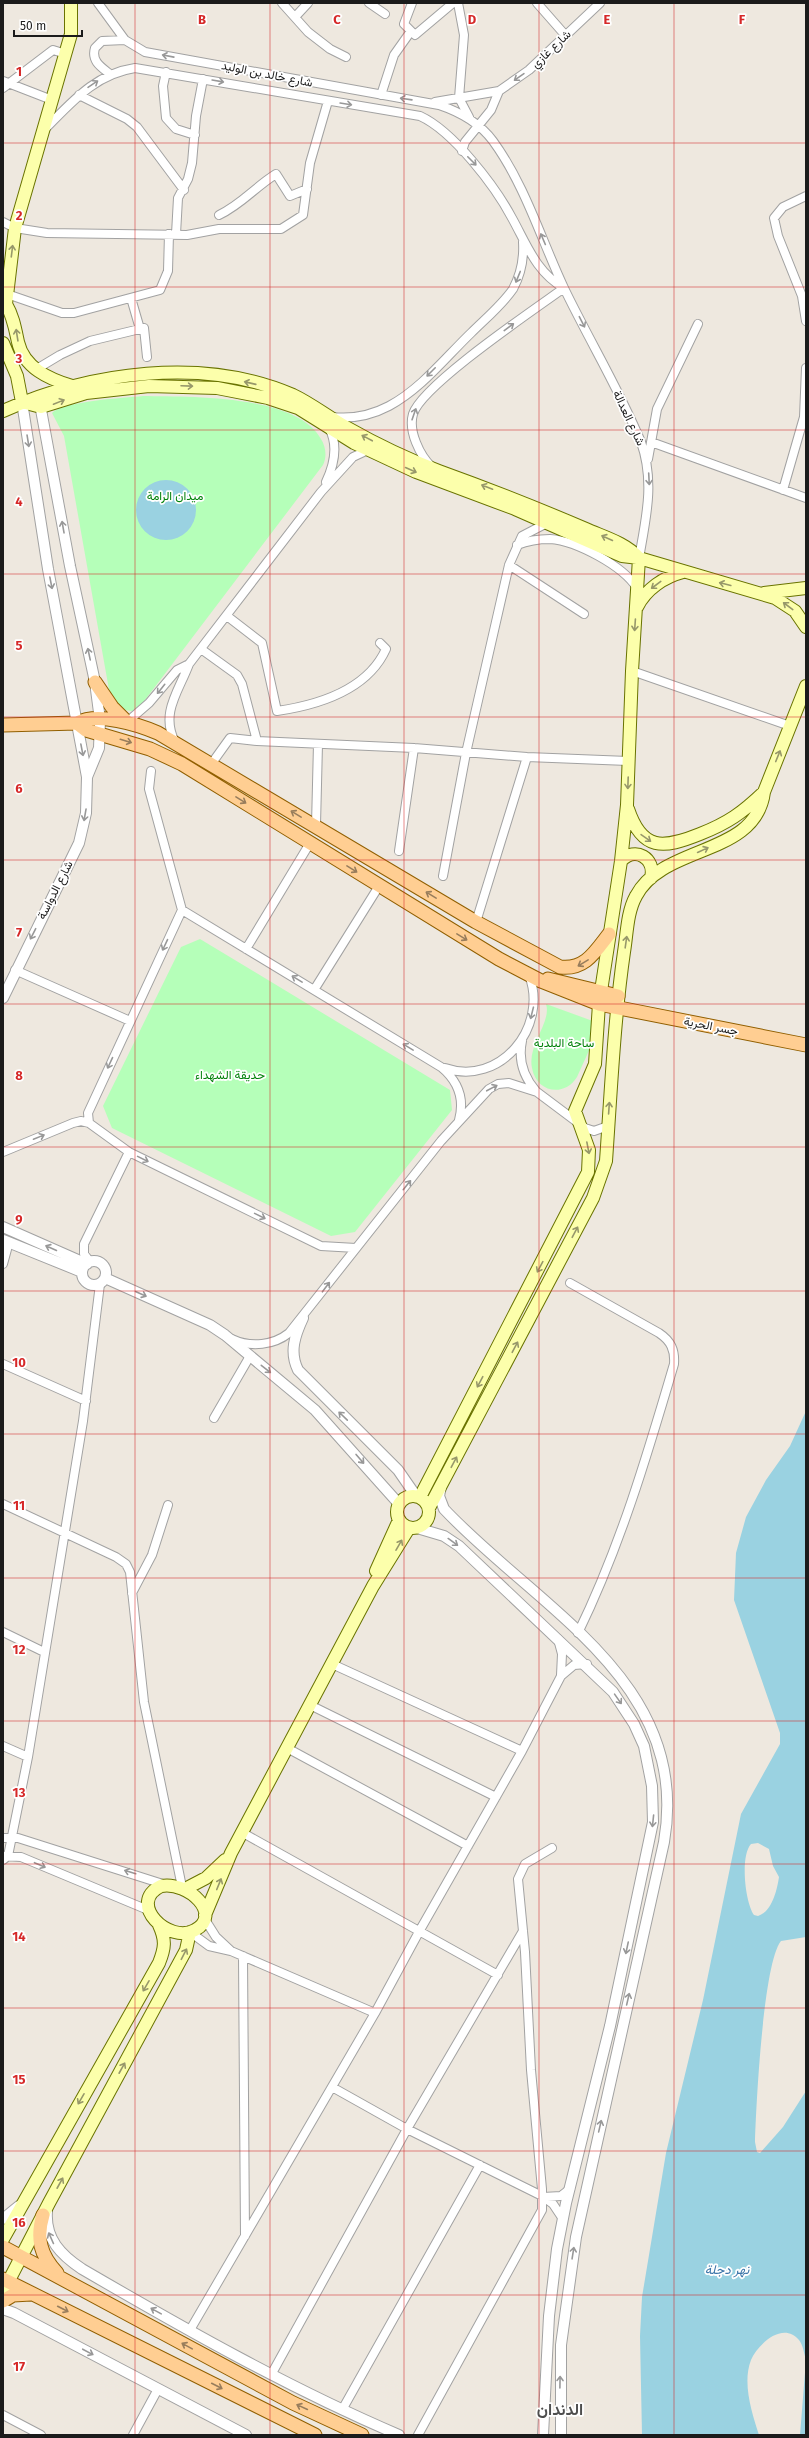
<svg xmlns="http://www.w3.org/2000/svg" width="809" height="2438" viewBox="0 0 809 2438" font-family="'Fira Sans',Vazirmatn,sans-serif">
  <style>
    .park { fill: #b5ffb9 }
    .water { fill: #9ad2e1; fill-rule: evenodd }
    .lines { fill: none; stroke-linecap: round; stroke-linejoin: round }
    .minor-casing { stroke: #a2a2a2; stroke-width: 10 }
    .tertiary-casing { stroke: #a2a2a2; stroke-width: 12 }
    .secondary-casing { stroke: #697300; stroke-width: 14 }
    .primary-casing { stroke: #915f00; stroke-width: 15 }
    .minor { stroke: #fff; stroke-width: 8 }
    .tertiary { stroke: #fff; stroke-width: 10 }
    .secondary { stroke: #fcffab; stroke-width: 12 }
    .primary { stroke: #ffce92; stroke-width: 13 }
    .oneway { stroke: #989898 }
    .oneway2 { stroke: #97986a }
    .oneway3 { stroke: #987d5c }
    .grid { fill: none; stroke: #d62828; stroke-width: 1; stroke-opacity: 0.55 }
    .labels { text-anchor: middle; dominant-baseline: central; stroke-width: 3.5; stroke-linejoin: round; paint-order: stroke }
    .street-label { font-size: 12px; fill: #1b1b1b; stroke: #fff }
    .park-label { font-size: 12px; fill: #018109; stroke: #fff }
    .water-label { font-size: 13px; font-style: italic; fill: #3d76aa; stroke: #fff }
    .district-label { font-size: 16px; font-weight: bold; fill: #4e4e4e; stroke: #fff }
    .grid-label { font-size: 13px; text-anchor: middle; font-weight: bold; fill: #d62828; stroke: #fff; stroke-width: 3.5; stroke-linejoin: round; paint-order: stroke }
  </style>
  <rect width="100%" height="100%" fill="#eee8df"/>
  <path class="park" d="M143 396C189 397 296 394 321 439 326 447 327 457 323 465L145 700 136 711C124 711 119 709 111 701L64 436 52 413C63 401 125 398 143 396Z
    M200 939 450 1090 452 1110 355 1232 331 1236 112 1128 103 1106 181 947Z
    M546 1004 601 1024 577 1077C564 1098 536 1092 532 1068 527 1045 552 1022 546 1004Z"/>
  <path class="water" d="M136 510a30 30 0 1 1 60 0a30 30 0 1 1-60 0Z
    M806 1411V1937L781 1941C763 1963 756 2108 755 2142L757 2152 760 2153 783 2127 806 2091V2360C804 2353 803 2345 799 2340 783 2321 758 2344 751 2360 742 2383 752 2413 759 2435H642L640 2336 642 2297 666 2153 703 2000 741 1814 780 1744V1733L734 1600 736 1553 746 1517 766 1480 790 1446ZM758 1843 769 1849 773 1866 779 1877C777 1890 772 1912 758 1916L754 1915C745 1902 740 1856 751 1844Z
    M806 2360V2435H800Z"/>
  <g class="lines">
    <defs>
      <path id="minor" d="M98 3 125 40 145 52 439 105C460 112 479 122 493 141 525 185 541 239 564 288 589 340 619 389 641 442 655 482 646 518 639 558
        M282 3 308 32 330 49 346 57
        M369 3 385 14
        M412 3 404 24 415 35 453 3
        M458 3 464 35 459 98 469 117
        M537 3 566 36
        M295 17 308 3
        M166 72 163 86 166 118 176 129 195 135
        M110 74C101 67 91 61 95 48L102 41 125 40
        M3 81 52 100
        M3 88 53 50 66 54
        M79 95 127 119 137 127 184 190
        M381 95 394 55 411 31
        M435 102 499 91 529 70 600 3
        M45 129C72 102 95 74 135 68L420 116C453 131 495 186 512 218 527 245 536 272 564 288
        M462 151 465 142 491 110 499 91
        M806 196 783 207 774 218 778 236 802 296 806 321
        M219 215C242 204 255 187 276 174L290 196 307 189
        M3 222 15 228 47 233 187 235 219 229H281L303 215 310 163 328 101
        M176 234 178 198 188 179 192 163 196 116 203 79
        M7 294 62 313H74L160 290 168 271 169 234
        M131 298 140 329
        M35 370 60 355 90 341 144 328 147 357
        M333 417C352 419 372 415 389 406 421 389 445 358 471 333 485 319 502 305 513 289 521 274 524 258 523 242
        M651 442 806 498
        M648 459 657 409 698 324
        M432 467C420 456 408 431 413 414 422 385 535 309 564 288
        M326 482C334 465 339 446 329 428
        M783 490 804 417 806 368
        M517 545C527 541 538 539 550 539 577 541 623 566 637 588
        M509 565 584 614
        M227 616 262 643 277 711C318 705 367 691 386 649L380 643
        M201 649 237 675 242 684 257 741
        M632 671 790 726
        M127 722 149 703 177 670 189 664
        M175 742C160 713 179 691 189 664L321 492 353 457 368 450
        M212 763 230 738 257 741 414 748 527 757 628 761
        M151 771 149 789 182 910 88 1113 89 1123 129 1152 321 1246 356 1248
        M316 825 318 744
        M399 851 414 748
        M443 876 466 753 509 565 522 536 547 523
        M182 910 441 1067C458 1081 465 1098 459 1120
        M476 922 527 757
        M246 949 310 843
        M15 970 130 1021
        M314 990 379 886
        M522 1041C518 1060 523 1076 536 1091
        M445 1068C500 1087 549 1027 529 975
        M3 1152 73 1123 81 1121 89 1123
        M90 1262 84 1254V1244L129 1152
        M3 1264 9 1242
        M570 1283 659 1333C671 1341 675 1350 674 1364 647 1456 620 1547 578 1633
        M232 1339C251 1348 274 1345 289 1333L441 1141 489 1089 498 1084 509 1083 537 1092 585 1128 594 1131 608 1126
        M3 1364 86 1401
        M214 1418 250 1356
        M3 1504 116 1557 126 1564 130 1572 144 1702 182 1887
        M132 1593 152 1555 168 1505
        M3 1632 44 1652
        M558 1639 562 1654 561 1675
        M332 1664 522 1751
        M310 1705 496 1797
        M3 1746 28 1757
        M287 1748 468 1846
        M243 1833 498 1975
        M3 1838H18L166 1885
        M4 1856 21 1857 148 1910
        M3 1860 8 1856 28 1757 83 1421 100 1284
        M204 1918 216 1937 231 1951
        M190 1932 209 1946 231 1951 375 2013
        M243 1956 245 2236
        M332 2087 407 2129 542 2196 553 2204 563 2219
        M543 2197 561 2196 570 2189
        M190 2330 375 2013 420 1930 522 1751 561 1676 574 1665 587 1664
        M271 2375 407 2129 523 1931
        M342 2410 480 2165
        M3 2415 41 2435
        M133 2435 158 2389
        M418 2435 542 2210V2189L531 2070 525 1952 518 1879 525 1864 552 1848"/>
      <path id="tertiary" d="M39 399 70 566 95 682 100 720 99 748 87 777
        M3 998 79 843 86 813 87 777 48 569 22 402
        M3 1227 87 1264
        M3 1240 82 1272
        M82 1273a12 12 0 1 1 24 0a12 12 0 1 1-24 0Z
        M105 1278 210 1325 225 1335 315 1410 399 1504
        M303 1318C295 1335 289 1352 298 1370L398 1470 416 1496
        M441 1487 439 1496 444 1509C537 1608 692 1682 664 1842L576 2237 561 2345V2435
        M417 1528 444 1536 459 1546 613 1692 634 1724 644 1746 652 1786 653 1822 610 2026 566 2203 557 2249 549 2316 543 2435
        M47 2212C45 2239 61 2255 82 2269 185 2329 289 2388 399 2435
        M3 2219 19 2206
        M3 2309 14 2313 246 2435"/>
      <path id="secondary" d="M6 304C13 316 15 328 18 342 24 368 49 379 72 386
        M3 308 6 304 15 228 71 34V3
        M3 343 17 376 22 402
        M22 402 41 407 86 393 149 386 217 388 268 398 298 408 354 443 416 472 515 509 622 556 639 558 775 598 795 611 806 627
        M3 411C90 372 203 356 293 395 312 404 328 417 346 427 376 444 407 459 439 471 489 489 537 508 586 529 604 537 626 543 639 558L632 671 627 805 621 861 599 1004 595 1064 575 1111 589 1150 588 1172 420 1497
        M764 593 806 588
        M637 607C646 589 664 577 683 572
        M628 809C642 851 663 849 700 834 728 823 742 813 764 792
        M621 861C635 846 656 858 651 878
        M397 1512a16 16 0 1 1 32 0a16 16 0 1 1-32 0Z
        M429 1508 593 1198 606 1161C611 1091 614 1021 624 952 627 934 627 912 636 896 663 844 756 857 764 792L806 686
        M376 1571 399 1520
        M161 1886C189 1881 223 1915 195 1930 169 1945 126 1903 161 1886Z
        M185 1889 206 1878 225 1860
        M205 1915 231 1853 373 1586 409 1528
        M3 2239 159 1963C165 1948 166 1940 159 1925
        M3 2292 49 2203 186 1950 190 1932"/>
      <path id="primary" d="M95 682 112 707 127 722
        M77 723 86 730 150 749 182 764 499 959 541 981 599 1004 806 1045
        M3 725 77 723C98 712 137 724 158 733L476 922 560 967C585 970 595 952 609 934
        M548 979 618 996
        M43 2215C36 2238 40 2255 57 2273
        M3 2247 293 2403 362 2435
        M3 2279 315 2435
        M3 2301 13 2295 31 2294"/>
    </defs>
    <use href="#minor" class="minor-casing"/>
    <use href="#tertiary" class="tertiary-casing"/>
    <use href="#secondary" class="secondary-casing"/>
    <use href="#primary" class="primary-casing"/>
    <use href="#minor" class="minor"/>
    <use href="#tertiary" class="tertiary"/>
    <use href="#secondary" class="secondary"/>
    <use href="#primary" class="primary"/>
  </g>
  <defs><path id="oneway-shaft" d="M-6 0H5M1.5-3L5.5 0L1.5 3" fill="none" stroke-width="1.6" stroke-linecap="round" stroke-linejoin="round"/></defs>
  <g class="oneway">
    <use href="#oneway-shaft" transform="translate(168 56) rotate(-169)"/>
    <use href="#oneway-shaft" transform="translate(519 77) rotate(145)"/>
    <use href="#oneway-shaft" transform="translate(218 81) rotate(10)"/>
    <use href="#oneway-shaft" transform="translate(93 84) rotate(-34)"/>
    <use href="#oneway-shaft" transform="translate(406 99) rotate(-172)"/>
    <use href="#oneway-shaft" transform="translate(346 104) rotate(9)"/>
    <use href="#oneway-shaft" transform="translate(472 161) rotate(45)"/>
    <use href="#oneway-shaft" transform="translate(543 239) rotate(-113)"/>
    <use href="#oneway-shaft" transform="translate(518 277) rotate(112)"/>
    <use href="#oneway-shaft" transform="translate(582 322) rotate(63)"/>
    <use href="#oneway-shaft" transform="translate(509 327) rotate(-37)"/>
    <use href="#oneway-shaft" transform="translate(431 372) rotate(135)"/>
    <use href="#oneway-shaft" transform="translate(414 414) rotate(-71)"/>
    <use href="#oneway-shaft" transform="translate(28 441) rotate(81)"/>
    <use href="#oneway-shaft" transform="translate(649 479) rotate(87)"/>
    <use href="#oneway-shaft" transform="translate(63 527) rotate(-100)"/>
    <use href="#oneway-shaft" transform="translate(51 583) rotate(79)"/>
    <use href="#oneway-shaft" transform="translate(89 654) rotate(-102)"/>
    <use href="#oneway-shaft" transform="translate(161 689) rotate(129)"/>
    <use href="#oneway-shaft" transform="translate(82 750) rotate(79)"/>
    <use href="#oneway-shaft" transform="translate(85 815) rotate(100)"/>
    <use href="#oneway-shaft" transform="translate(33 934) rotate(117)"/>
    <use href="#oneway-shaft" transform="translate(165 945) rotate(115)"/>
    <use href="#oneway-shaft" transform="translate(297 979) rotate(-149)"/>
    <use href="#oneway-shaft" transform="translate(532 1013) rotate(104)"/>
    <use href="#oneway-shaft" transform="translate(408 1047) rotate(-149)"/>
    <use href="#oneway-shaft" transform="translate(110 1063) rotate(115)"/>
    <use href="#oneway-shaft" transform="translate(492 1088) rotate(-28)"/>
    <use href="#oneway-shaft" transform="translate(39 1137) rotate(-22)"/>
    <use href="#oneway-shaft" transform="translate(143 1159) rotate(26)"/>
    <use href="#oneway-shaft" transform="translate(407 1185) rotate(-51)"/>
    <use href="#oneway-shaft" transform="translate(260 1216) rotate(26)"/>
    <use href="#oneway-shaft" transform="translate(51 1248) rotate(-156)"/>
    <use href="#oneway-shaft" transform="translate(326 1287) rotate(-53)"/>
    <use href="#oneway-shaft" transform="translate(141 1294) rotate(24)"/>
    <use href="#oneway-shaft" transform="translate(266 1369) rotate(38)"/>
    <use href="#oneway-shaft" transform="translate(343 1416) rotate(-136)"/>
    <use href="#oneway-shaft" transform="translate(360 1459) rotate(49)"/>
    <use href="#oneway-shaft" transform="translate(453 1542) rotate(36)"/>
    <use href="#oneway-shaft" transform="translate(618 1699) rotate(55)"/>
    <use href="#oneway-shaft" transform="translate(653 1821) rotate(96)"/>
    <use href="#oneway-shaft" transform="translate(40 1865) rotate(23)"/>
    <use href="#oneway-shaft" transform="translate(130 1872) rotate(-163)"/>
    <use href="#oneway-shaft" transform="translate(627 1948) rotate(102)"/>
    <use href="#oneway-shaft" transform="translate(628 1999) rotate(-77)"/>
    <use href="#oneway-shaft" transform="translate(600 2126) rotate(-77)"/>
    <use href="#oneway-shaft" transform="translate(51 2238) rotate(-114)"/>
    <use href="#oneway-shaft" transform="translate(573 2253) rotate(-81)"/>
    <use href="#oneway-shaft" transform="translate(156 2311) rotate(-151)"/>
    <use href="#oneway-shaft" transform="translate(88 2352) rotate(28)"/>
    <use href="#oneway-shaft" transform="translate(560 2382) rotate(-89)"/>
  </g>
  <g class="oneway2">
    <use href="#oneway-shaft" transform="translate(12 251) rotate(-83)"/>
    <use href="#oneway-shaft" transform="translate(17 335) rotate(-99)"/>
    <use href="#oneway-shaft" transform="translate(250 383) rotate(-167)"/>
    <use href="#oneway-shaft" transform="translate(187 386) rotate(2)"/>
    <use href="#oneway-shaft" transform="translate(59 402) rotate(-22)"/>
    <use href="#oneway-shaft" transform="translate(367 438) rotate(-152)"/>
    <use href="#oneway-shaft" transform="translate(411 470) rotate(24)"/>
    <use href="#oneway-shaft" transform="translate(487 487) rotate(-159)"/>
    <use href="#oneway-shaft" transform="translate(607 538) rotate(-156)"/>
    <use href="#oneway-shaft" transform="translate(725 584) rotate(-166)"/>
    <use href="#oneway-shaft" transform="translate(656 585) rotate(143)"/>
    <use href="#oneway-shaft" transform="translate(788 606) rotate(-143)"/>
    <use href="#oneway-shaft" transform="translate(635 625) rotate(94)"/>
    <use href="#oneway-shaft" transform="translate(778 756) rotate(-68)"/>
    <use href="#oneway-shaft" transform="translate(628 783) rotate(92)"/>
    <use href="#oneway-shaft" transform="translate(646 838) rotate(35)"/>
    <use href="#oneway-shaft" transform="translate(703 850) rotate(-25)"/>
    <use href="#oneway-shaft" transform="translate(626 942) rotate(-82)"/>
    <use href="#oneway-shaft" transform="translate(609 1108) rotate(-86)"/>
    <use href="#oneway-shaft" transform="translate(588 1148) rotate(79)"/>
    <use href="#oneway-shaft" transform="translate(575 1232) rotate(-62)"/>
    <use href="#oneway-shaft" transform="translate(540 1267) rotate(118)"/>
    <use href="#oneway-shaft" transform="translate(515 1347) rotate(-62)"/>
    <use href="#oneway-shaft" transform="translate(480 1382) rotate(118)"/>
    <use href="#oneway-shaft" transform="translate(454 1462) rotate(-62)"/>
    <use href="#oneway-shaft" transform="translate(399 1545) rotate(-60)"/>
    <use href="#oneway-shaft" transform="translate(219 1884) rotate(-68)"/>
    <use href="#oneway-shaft" transform="translate(184 1954) rotate(-63)"/>
    <use href="#oneway-shaft" transform="translate(146 1986) rotate(120)"/>
    <use href="#oneway-shaft" transform="translate(122 2068) rotate(-61)"/>
    <use href="#oneway-shaft" transform="translate(81 2099) rotate(120)"/>
    <use href="#oneway-shaft" transform="translate(60 2183) rotate(-61)"/>
  </g>
  <g class="oneway3">
    <use href="#oneway-shaft" transform="translate(126 741) rotate(17)"/>
    <use href="#oneway-shaft" transform="translate(241 800) rotate(32)"/>
    <use href="#oneway-shaft" transform="translate(296 814) rotate(-149)"/>
    <use href="#oneway-shaft" transform="translate(352 869) rotate(32)"/>
    <use href="#oneway-shaft" transform="translate(431 895) rotate(-149)"/>
    <use href="#oneway-shaft" transform="translate(462 937) rotate(31)"/>
    <use href="#oneway-shaft" transform="translate(583 963) rotate(149)"/>
    <use href="#oneway-shaft" transform="translate(63 2309) rotate(27)"/>
    <use href="#oneway-shaft" transform="translate(187 2346) rotate(-151)"/>
    <use href="#oneway-shaft" transform="translate(217 2386) rotate(27)"/>
    <use href="#oneway-shaft" transform="translate(302 2407) rotate(-155)"/>
  </g>
  <path class="grid" d="M135 3V2435M270 3V2435M404 3V2435M539 3V2435M674 3V2435M3 143H806M3 287H806M3 430H806M3 574H806M3 717H806M3 860H806M3 1004H806M3 1147H806M3 1291H806M3 1434H806M3 1578H806M3 1721H806M3 1864H806M3 2008H806M3 2151H806M3 2295H806"/>
  <g class="labels">
    <g class="street-label">
      <text transform="translate(551 49) rotate(-43)">شارع غازي</text>
      <text transform="translate(267 74) rotate(11)">شارع خالد بن الوليد</text>
      <text transform="translate(629 418) rotate(65)">شارع العدالة</text>
      <text transform="translate(55 890) rotate(-63)">شارع الدواسة</text>
      <text transform="translate(711 1026) rotate(11)">جسر الحرية</text>
    </g>
    <g class="park-label">
      <text x="175" y="496">ميدان الرامة</text>
      <text x="564" y="1043">ساحة البلدية</text>
      <text x="230" y="1075">حديقة الشهداء</text>
    </g>
    <g class="water-label">
      <text x="727" y="2269">نهر دجلة</text>
    </g>
    <g class="district-label">
      <text x="560" y="2409">الدندان</text>
    </g>
  </g>
  <g class="grid-label">
    <text x="202" y="24">B</text>
    <text x="337" y="24">C</text>
    <text x="472" y="24">D</text>
    <text x="607" y="24">E</text>
    <text x="742" y="24">F</text>
    <text x="19" y="76">1</text>
    <text x="19" y="220">2</text>
    <text x="19" y="363">3</text>
    <text x="19" y="506">4</text>
    <text x="19" y="650">5</text>
    <text x="19" y="793">6</text>
    <text x="19" y="937">7</text>
    <text x="19" y="1080">8</text>
    <text x="19" y="1224">9</text>
    <text x="19" y="1367">10</text>
    <text x="19" y="1510">11</text>
    <text x="19" y="1654">12</text>
    <text x="19" y="1797">13</text>
    <text x="19" y="1941">14</text>
    <text x="19" y="2084">15</text>
    <text x="19" y="2227">16</text>
    <text x="19" y="2371">17</text>
  </g>
  <rect width="809" height="2438" fill="none" stroke="#1b1b1b" stroke-width="8"/>
  <path d="M14 30v6h68v-6" fill="none" stroke="#1b1b1b" stroke-width="2"/>
  <text x="20" y="30" font-size="12" fill="#1b1b1b" stroke="#ffffff" stroke-width="3" paint-order="stroke">50 m</text>
</svg>
